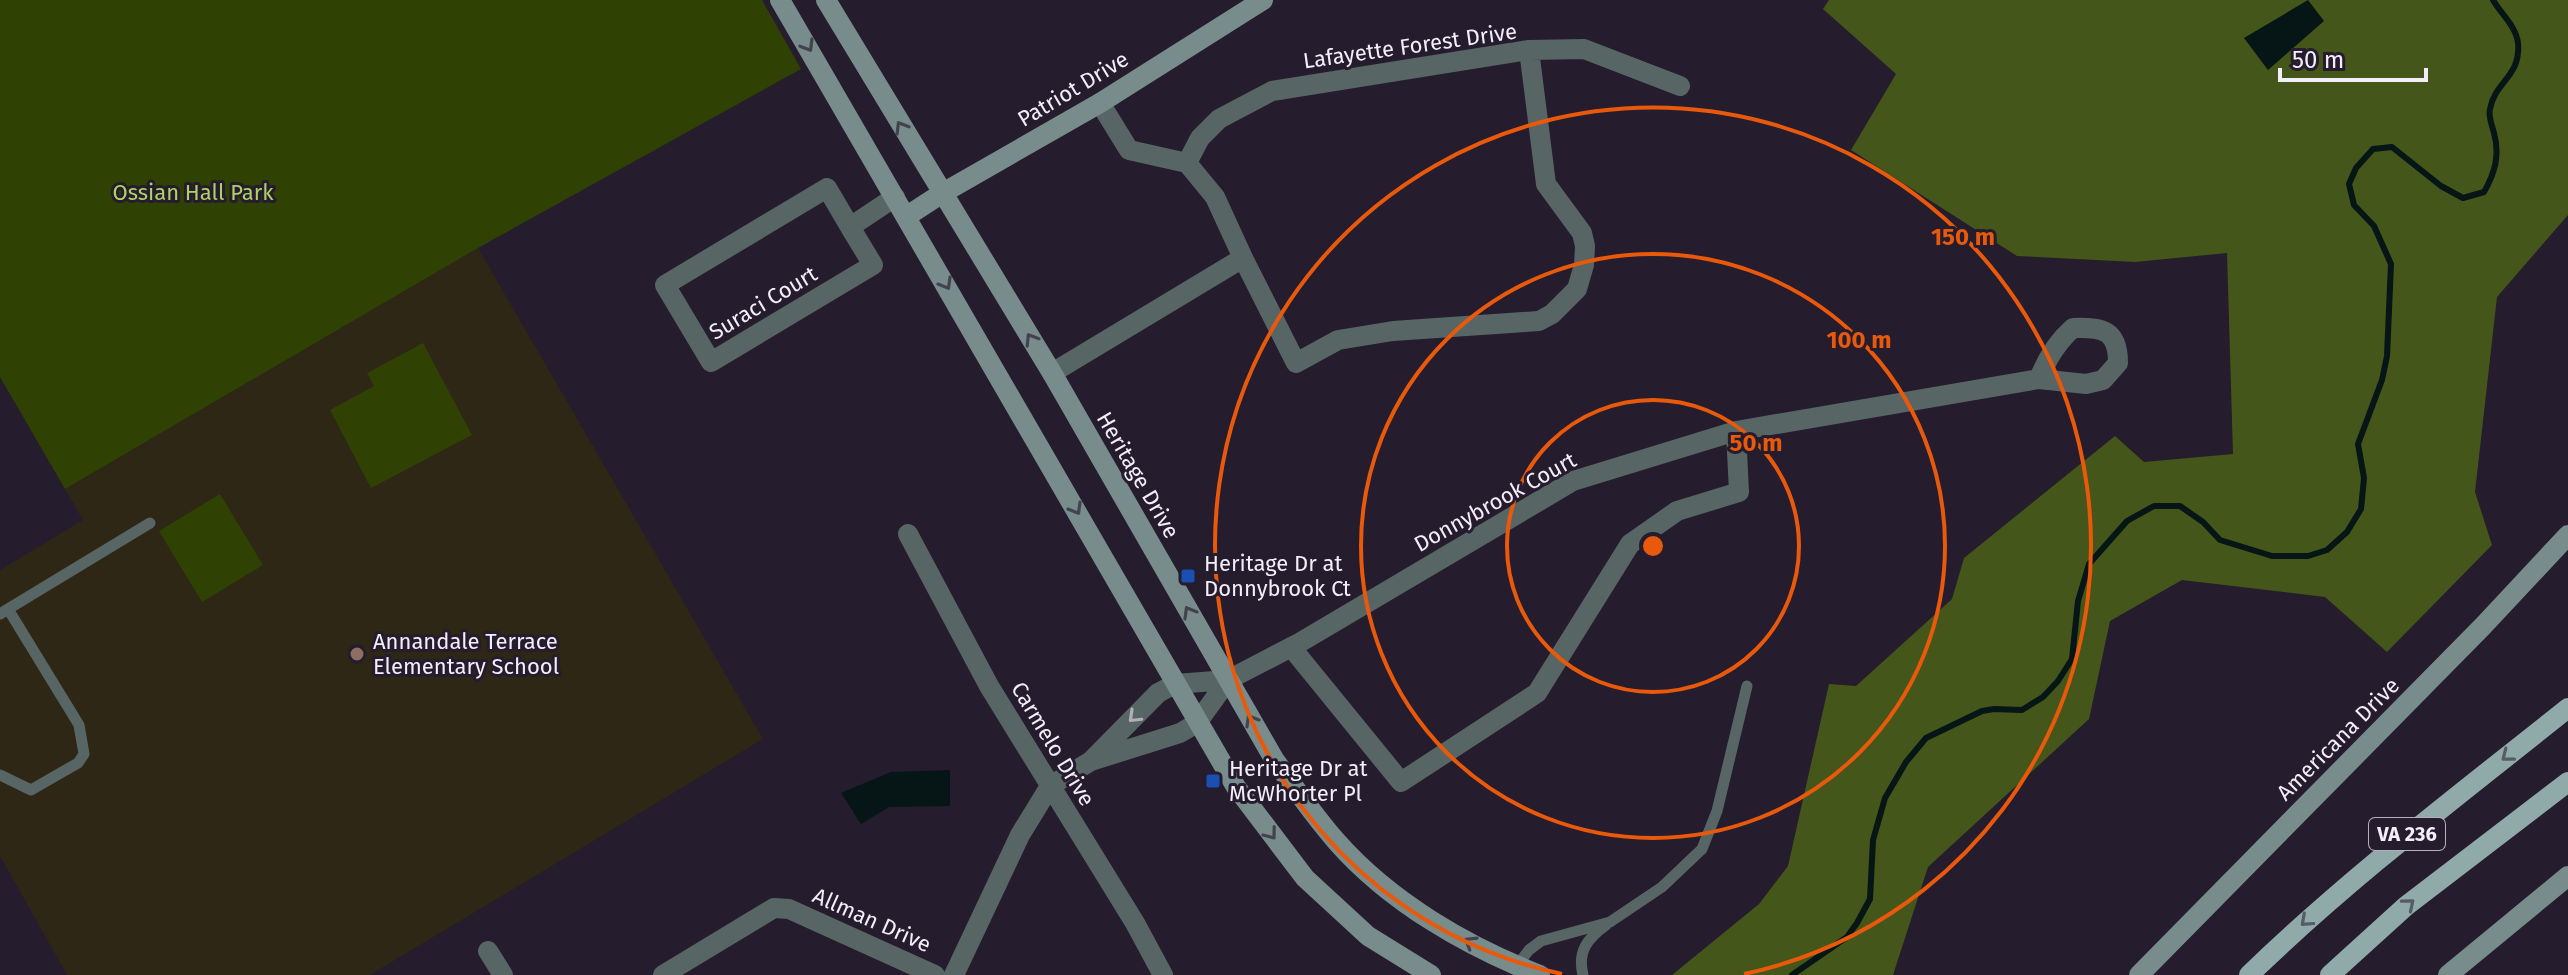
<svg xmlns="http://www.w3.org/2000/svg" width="2568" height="975" viewBox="0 0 2568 975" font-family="'Fira Sans',sans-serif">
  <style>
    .education { fill: #2e2716 }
    .green { fill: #304104 }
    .forest { fill: #445619 }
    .water { fill: #061515 }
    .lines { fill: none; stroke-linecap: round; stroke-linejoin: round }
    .stream { stroke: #061515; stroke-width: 6 }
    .lane { stroke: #586565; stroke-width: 11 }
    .street { stroke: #586565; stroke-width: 20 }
    .secondary { stroke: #788c8c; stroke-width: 20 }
    .primary { stroke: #90aaaa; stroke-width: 20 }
    .oneway { stroke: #42434e }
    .oneway2 { stroke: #adb0b7 }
    .oneway3 { stroke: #555c65 }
    .ring { fill: none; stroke: #e8590c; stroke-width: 4 }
    .transit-dot { fill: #1a4fb4; stroke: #251c2d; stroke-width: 3 }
    .education-dot { fill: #8d6e63; stroke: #251c2d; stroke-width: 3 }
    .labels { text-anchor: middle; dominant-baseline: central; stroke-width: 6; stroke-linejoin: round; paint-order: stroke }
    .shield { fill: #251c2d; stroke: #b5afbc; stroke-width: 2 }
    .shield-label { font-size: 20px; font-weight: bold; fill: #f3eefa }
    .street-label { font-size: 22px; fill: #f3eefa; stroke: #251c2d }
    .park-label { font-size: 22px; fill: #aed166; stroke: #251c2d }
    .poi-label { font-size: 22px; fill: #f3eefa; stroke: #251c2d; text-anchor: start }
    .centre { fill: #e8590c; stroke: #251c2d; stroke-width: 4 }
    .ring-label { font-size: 24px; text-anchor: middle; font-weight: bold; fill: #e8590c; stroke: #251c2d; stroke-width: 6; stroke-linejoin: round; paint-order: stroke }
  </style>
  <rect width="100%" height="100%" fill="#251c2d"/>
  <path class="education" d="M478 248 763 739 370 975H67L0 856V570L83 520 65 489Z"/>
  <path class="green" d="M0 0H762L801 69 478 248 65 489 0 377Z
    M423 343 472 435 371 488 330 410 374 386 367 373Z
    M220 494 263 565 202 602 159 531Z"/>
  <path class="forest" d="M1829 0H2568V215L2497 297 2475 492 2492 545 2387 652 2325 597 2182 580 2110 621 2089 719 1928 867 1893 975H1672L1759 904 1788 866 1829 684 1856 686 1952 599 1964 558 2115 436 2144 462 2233 454 2227 253 2135 262 2017 256 1851 150 1896 74 1823 9Z"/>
  <path class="water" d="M2308 0 2324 21 2268 70 2244 38Z
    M950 770V806L889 807 861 824 841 793 891 772Z"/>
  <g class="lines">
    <path class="stream" d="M1792 975 1847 937 1857 923 1870 899 1873 840 1885 798 1906 762 1926 738 1982 711 1994 709 2022 710 2043 697 2058 681 2072 659 2078 601 2089 564 2127 521 2154 506H2180L2203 522 2220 540 2272 556H2308L2327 550 2347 532 2361 509 2364 478 2358 444 2382 380 2387 356 2391 264 2374 226 2354 205 2349 184 2356 168 2373 149 2392 147 2441 186 2463 198 2484 192C2495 173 2500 155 2494 133 2492 125 2488 116 2490 109 2495 81 2521 77 2518 43 2516 26 2501 14 2493 0"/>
    <path class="lane" d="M8 609 150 523
      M0 614 8 609 79 725 84 754 78 763 31 790 0 775
      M1516 967 1529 950 1541 941 1610 922 1662 887 1702 849 1717 811 1747 686
      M1583 975C1577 951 1588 938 1606 925"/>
    <path class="street" d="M1529 50 1584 49 1680 86
      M1187 163 1200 138 1219 119 1272 91 1529 50 1546 184 1582 233 1585 246 1584 265 1577 289 1552 314 1539 321 1393 331 1338 340 1296 363 1243 258
      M850 227 873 265 711 362 665 285 827 188 850 227 895 197
      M1052 373 1243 258 1215 197 1187 163 1129 150 1100 103
      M908 534 989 686 1135 923 1163 975
      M1291 647 1401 782 1537 693 1630 544 1677 511 1739 492 1736 431 2039 379 2086 384 2103 380 2118 363C2118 330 2103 327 2073 328 2057 342 2047 358 2039 379
      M1091 761 1158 693 1175 684 1228 680 1299 643 1573 481 1736 431
      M488 951 503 975
      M663 975 774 908 789 909 935 975
      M954 975 1020 835 1050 786 1091 761 1180 733 1197 723 1228 680"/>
    <path class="secondary" d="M780 0 1236 787 1305 878 1368 936 1431 975
      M826 0 1052 373 1274 759C1294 787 1314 816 1337 842 1390 902 1466 946 1540 975
      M907 216 941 194 1100 103 1263 0
      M2139 975 2483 626 2568 535
      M2448 975 2568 876"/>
    <path class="primary" d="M2249 975C2349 878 2459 795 2568 708
      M2330 975 2406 906 2568 782"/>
  </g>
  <defs><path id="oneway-chevron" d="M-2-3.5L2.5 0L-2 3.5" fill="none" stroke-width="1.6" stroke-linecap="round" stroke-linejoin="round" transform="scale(2)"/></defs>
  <g class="oneway">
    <use href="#oneway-chevron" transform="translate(808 46) rotate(59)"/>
    <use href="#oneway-chevron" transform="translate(901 127) rotate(-121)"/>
    <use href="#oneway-chevron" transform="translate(946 284) rotate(60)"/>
    <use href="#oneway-chevron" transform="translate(1031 339) rotate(-122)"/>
    <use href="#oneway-chevron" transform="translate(1076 509) rotate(60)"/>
    <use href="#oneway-chevron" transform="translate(1189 612) rotate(-120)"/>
    <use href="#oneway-chevron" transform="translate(1251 720) rotate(-120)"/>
    <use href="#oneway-chevron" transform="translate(1271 834) rotate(53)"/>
    <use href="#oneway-chevron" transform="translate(1470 942) rotate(-149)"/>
  </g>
  <use class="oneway2" href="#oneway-chevron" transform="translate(1134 717) rotate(136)"/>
  <g class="oneway3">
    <use href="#oneway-chevron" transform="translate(2507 756) rotate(142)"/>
    <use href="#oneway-chevron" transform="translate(2409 904) rotate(-40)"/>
    <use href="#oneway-chevron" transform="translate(2306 921) rotate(138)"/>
  </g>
  <g class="ring">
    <circle cx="1653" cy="546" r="146"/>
    <circle cx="1653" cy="546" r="292"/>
    <path d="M1562 974A438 438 0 1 1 1744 974"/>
  </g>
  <g class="transit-dot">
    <rect x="1180" y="568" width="16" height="16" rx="4"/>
    <rect x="1205" y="773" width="16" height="16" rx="4"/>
  </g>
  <circle class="education-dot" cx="357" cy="654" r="8"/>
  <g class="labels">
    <rect class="shield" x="2369" y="818" width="76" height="32" rx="6"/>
    <g class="shield-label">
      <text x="2407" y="834">VA 236</text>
    </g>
    <g class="street-label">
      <text transform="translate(1410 46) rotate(-8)">Lafayette Forest Drive</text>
      <text transform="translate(1073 89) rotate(-31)">Patriot Drive</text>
      <text transform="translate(763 303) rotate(-31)">Suraci Court</text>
      <text transform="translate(1138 475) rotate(60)">Heritage Drive</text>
      <text transform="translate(1495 502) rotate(-29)">Donnybrook Court</text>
      <text transform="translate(2338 739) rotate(-45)">Americana Drive</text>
      <text transform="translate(1053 744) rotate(59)">Carmelo Drive</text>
      <text transform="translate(872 920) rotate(24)">Allman Drive</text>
    </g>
    <g class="park-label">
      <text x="193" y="192">Ossian Hall Park</text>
    </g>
    <g class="poi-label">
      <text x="1204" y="563">Heritage Dr at<tspan x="1204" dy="25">Donnybrook Ct</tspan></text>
      <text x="373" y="641">Annandale Terrace<tspan x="373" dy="25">Elementary School</tspan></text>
      <text x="1229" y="768">Heritage Dr at<tspan x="1229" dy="25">McWhorter Pl</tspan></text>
    </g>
  </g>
  <circle cx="1653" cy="546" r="12" class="centre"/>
  <g class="ring-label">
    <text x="1963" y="245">150 m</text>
    <text x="1859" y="348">100 m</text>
    <text x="1756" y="451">50 m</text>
  </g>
  <path d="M2280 68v12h146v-12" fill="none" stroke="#f3eefa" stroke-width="4"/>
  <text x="2292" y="68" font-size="24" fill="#f3eefa" stroke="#251c2d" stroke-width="6" paint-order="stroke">50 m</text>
</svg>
